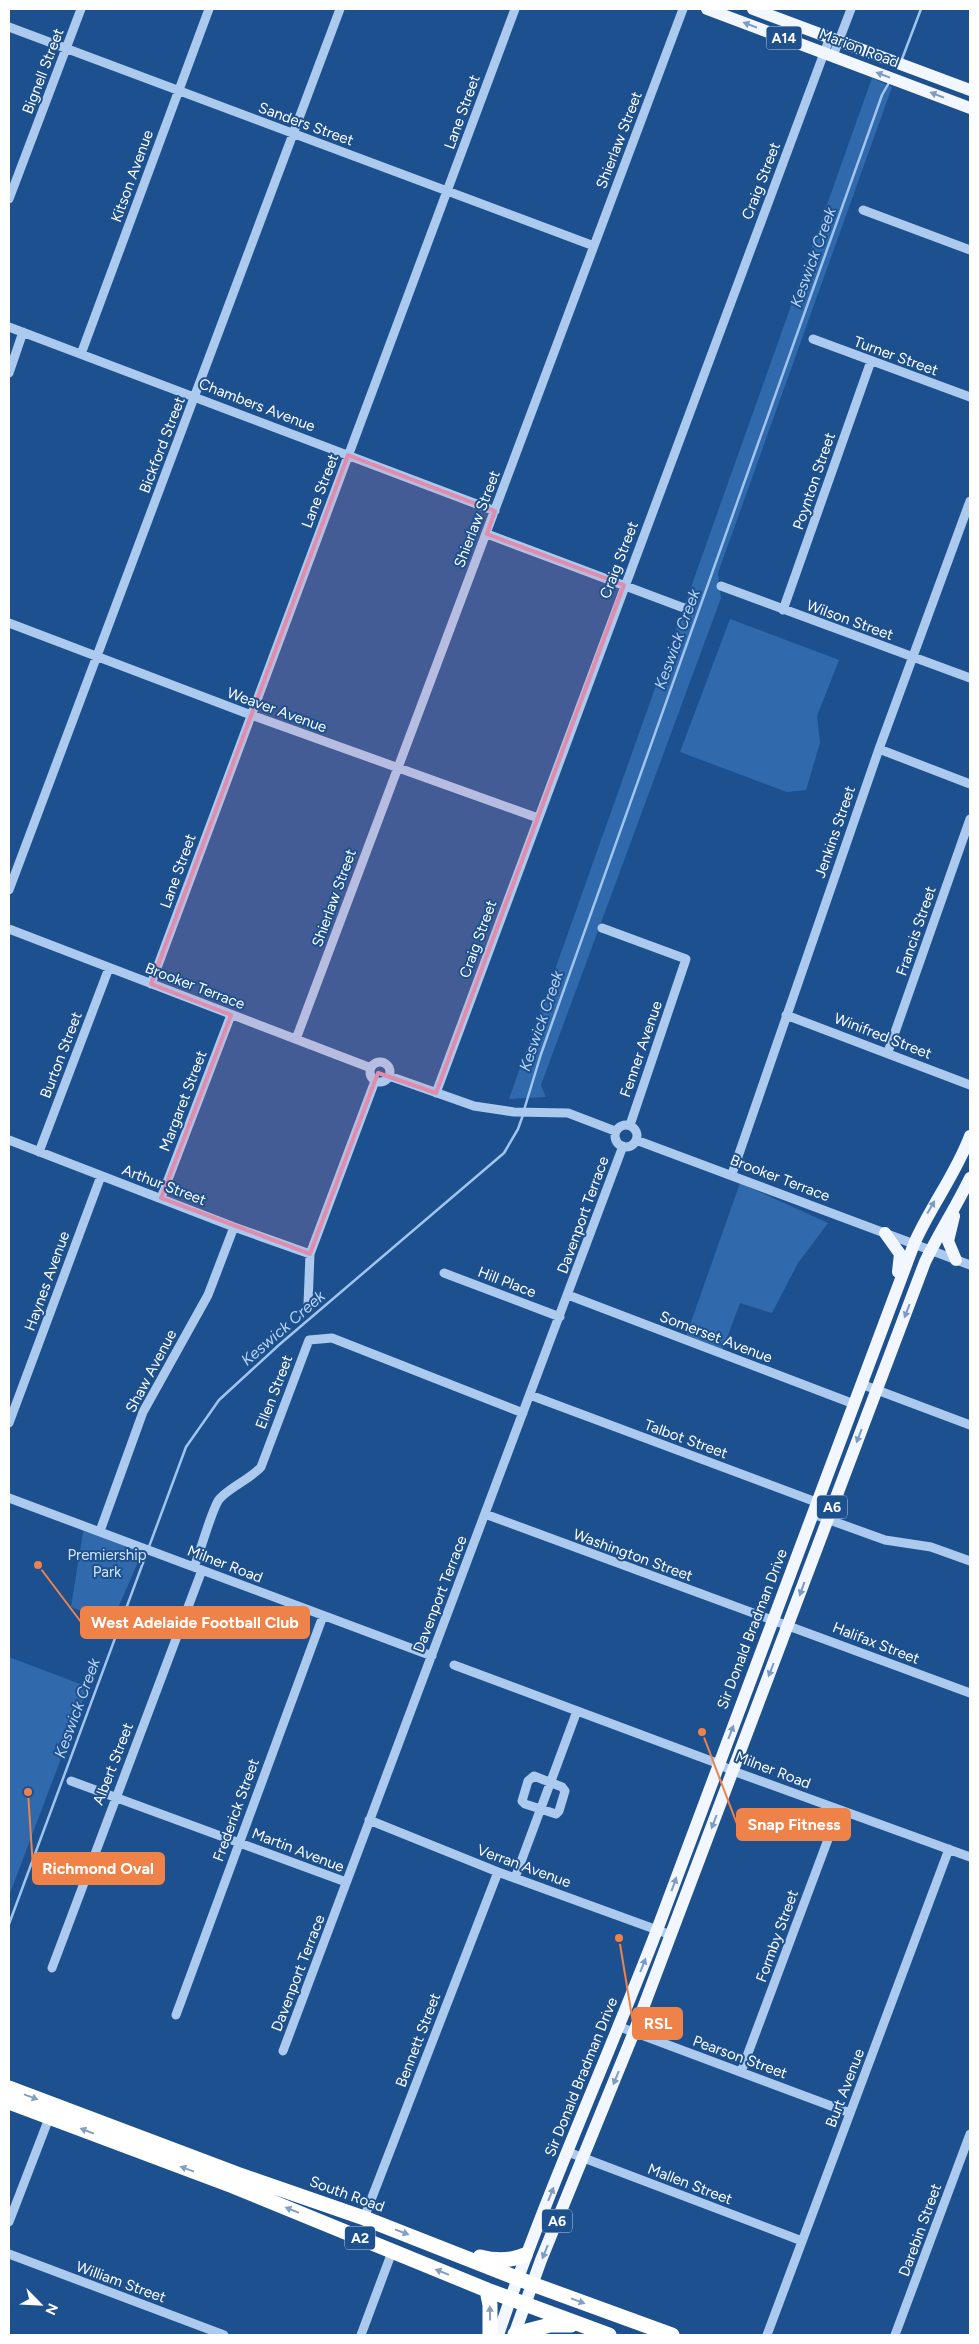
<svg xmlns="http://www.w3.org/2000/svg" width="979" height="2344" viewBox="0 0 979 2344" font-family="Figtree,sans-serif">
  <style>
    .green { fill: #306aac }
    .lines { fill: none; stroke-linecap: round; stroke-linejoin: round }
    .stream { stroke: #9fc5ef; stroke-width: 2.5 }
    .minor { stroke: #accaed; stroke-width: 9 }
    .major { stroke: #f2f7ff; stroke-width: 12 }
    .highway { stroke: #fff; stroke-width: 15 }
    .oneway { fill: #7d9bc1 }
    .oneway2 { fill: #839fc1 }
    .marked { fill: #e08cad; fill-opacity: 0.2; stroke: #e08cad; stroke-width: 4; stroke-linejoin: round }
    .labels { text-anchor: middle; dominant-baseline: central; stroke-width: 4; stroke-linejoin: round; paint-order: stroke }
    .shield { fill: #1d508f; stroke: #bbcadd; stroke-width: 1 }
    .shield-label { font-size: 14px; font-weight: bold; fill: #fff }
    .street-label { font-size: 15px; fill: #fff; stroke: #1d508f }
    .park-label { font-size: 15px; fill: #d1e4fa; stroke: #1d508f }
    .water-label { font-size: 16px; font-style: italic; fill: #b8d4f4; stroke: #1d508f }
    .leader { fill: none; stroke: #ee8249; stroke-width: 2 }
    .callout-dot { fill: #ee8249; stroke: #1d508f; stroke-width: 2 }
    .callout { fill: #ee8249; stroke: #ee8249; stroke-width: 2 }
    .callout-label { font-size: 16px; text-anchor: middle; font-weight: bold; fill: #fff }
  </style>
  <rect width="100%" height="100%" fill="#1d508f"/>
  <path class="green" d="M872 78 892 87 718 573 721 598 541 1085 546 1097 509 1099Z
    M730 619 839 660 817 716 820 743 806 790 787 792 680 752Z
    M740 1183 828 1223 798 1263 772 1313 740 1303 721 1354 685 1339Z
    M84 1526 144 1548 112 1622 71 1607Z
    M9 1657 88 1687 9 1896Z"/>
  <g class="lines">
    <path class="stream" d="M902 59 921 9
      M524 1110 541 1054 882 95 890 81
      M9 1924 186 1447 219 1400 280 1344 504 1153 518 1129 523 1115"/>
    <path class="minor" d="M9 27 594 246
      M833 56 851 9
      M9 199 81 9
      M863 210 970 250
      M9 327 495 511
      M813 339 970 397
      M81 354 209 9
      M9 373 23 332
      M487 534 684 608
      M721 586 970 678
      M783 610 871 361
      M9 623 251 715 538 818
      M879 749 970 784
      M9 890 340 9
      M602 928 686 959 630 1125
      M9 929 371 1068
      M151 984 515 9
      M786 1015 970 1085
      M296 1039 683 9
      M888 1052 970 819
      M370 1072a10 10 0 1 1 20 0a10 10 0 1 1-20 0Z
      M389 1076 474 1106 514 1112 568 1113 615 1131
      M436 1093 830 37
      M615 1136a11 11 0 1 1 22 0a11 11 0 1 1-22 0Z
      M9 1140 234 1227 310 1254 375 1081
      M636 1140 970 1265
      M39 1152 109 968
      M732 1174 879 749 970 501
      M161 1198 231 1015
      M444 1273 560 1317
      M568 1295 854 1404
      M308 1304 310 1254
      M861 1384 970 1425
      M530 1395 832 1508
      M9 1423 101 1176
      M9 1498 432 1656
      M485 1514 970 1693
      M813 1514 885 1540 931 1547 970 1561
      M100 1531 143 1412 208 1295 234 1227
      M194 1567C201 1550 210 1515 218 1501 225 1490 249 1480 261 1467L309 1340 332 1338 523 1413
      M454 1665 714 1762 733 1771 970 1857
      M534 1776 562 1787 565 1791 559 1811 556 1814 525 1804 522 1801 528 1781Z
      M71 1781 346 1882
      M369 1820 498 1872 671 1935
      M515 1878 577 1711
      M52 1968 202 1570
      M176 2015 323 1616
      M620 2027 850 2113
      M283 2051 623 1146
      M741 2072 839 1810
      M568 2152 802 2241
      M364 2218 498 1872
      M9 2222 51 2113
      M9 2254 224 2335
      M361 2335 392 2252
      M767 2335 949 1849
      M895 2335 970 2134"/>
    <path class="major" d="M707 9 970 108
      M753 9 970 90
      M954 1216 948 1241 956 1260
      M885 1233 900 1254 898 1272
      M498 2335C544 2198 605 2065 657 1930L914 1244C930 1207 956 1174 970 1136
      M514 2335 541 2260 634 2032 925 1262C939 1233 956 1207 970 1178"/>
    <path class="highway" d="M9 2088 237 2174 364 2218 532 2284 672 2335
      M9 2102 233 2186 487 2290 609 2335
      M480 2257C495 2261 511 2261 525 2255
      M487 2290 490 2305V2335
      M515 2334 550 2325H571"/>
  </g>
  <defs><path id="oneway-solid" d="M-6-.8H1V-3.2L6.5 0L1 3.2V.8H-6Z" transform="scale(1.25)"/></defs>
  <g class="oneway">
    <use href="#oneway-solid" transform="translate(750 25) rotate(-159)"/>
    <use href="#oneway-solid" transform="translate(883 75) rotate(-159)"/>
    <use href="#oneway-solid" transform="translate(937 95) rotate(-159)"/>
    <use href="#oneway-solid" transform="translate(931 1207) rotate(-60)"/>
    <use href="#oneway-solid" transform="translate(907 1311) rotate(111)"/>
    <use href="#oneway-solid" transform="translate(859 1436) rotate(111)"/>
    <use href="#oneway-solid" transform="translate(802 1589) rotate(110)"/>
    <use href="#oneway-solid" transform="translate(771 1670) rotate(111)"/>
    <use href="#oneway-solid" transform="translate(731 1732) rotate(-69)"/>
    <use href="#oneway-solid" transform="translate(714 1822) rotate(111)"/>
    <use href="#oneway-solid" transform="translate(674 1884) rotate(-70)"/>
    <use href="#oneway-solid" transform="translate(643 1965) rotate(-69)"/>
    <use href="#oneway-solid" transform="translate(616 2078) rotate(112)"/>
    <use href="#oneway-solid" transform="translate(551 2194) rotate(-68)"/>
    <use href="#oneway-solid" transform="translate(545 2252) rotate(112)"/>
  </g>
  <g class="oneway2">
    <use href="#oneway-solid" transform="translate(31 2097) rotate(20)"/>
    <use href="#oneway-solid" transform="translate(87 2131) rotate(-159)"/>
    <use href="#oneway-solid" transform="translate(187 2169) rotate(-160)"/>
    <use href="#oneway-solid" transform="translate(292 2210) rotate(-158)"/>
    <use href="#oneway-solid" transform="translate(402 2232) rotate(21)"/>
    <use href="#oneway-solid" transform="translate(442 2272) rotate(-158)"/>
    <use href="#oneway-solid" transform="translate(578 2301) rotate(20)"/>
    <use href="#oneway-solid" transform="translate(490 2313) rotate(-91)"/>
  </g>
  <path class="marked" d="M348 455 495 511 487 534 624 585 436 1093 378 1073 310 1254 161 1198 231 1015 151 984Z"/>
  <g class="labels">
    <g class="shield">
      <rect x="766.5" y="26.5" width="35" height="23" rx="4"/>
      <rect x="817" y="1495.5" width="30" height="23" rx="4"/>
      <rect x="542" y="2209.5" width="30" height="23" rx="4"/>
      <rect x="345" y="2226.5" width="30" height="23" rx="4"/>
    </g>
    <g class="shield-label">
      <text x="784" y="38">A14</text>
      <text x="832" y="1507">A6</text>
      <text x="557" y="2221">A6</text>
      <text x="360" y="2238">A2</text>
    </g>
    <g class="street-label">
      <text transform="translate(859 48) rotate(21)">Marion Road</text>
      <text transform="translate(43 71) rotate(-69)">Bignell Street</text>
      <text transform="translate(462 112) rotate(-70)">Lane Street</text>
      <text transform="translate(306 124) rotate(20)">Sanders Street</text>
      <text transform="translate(619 140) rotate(-69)">Shierlaw Street</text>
      <text transform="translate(132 176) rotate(-70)">Kitson Avenue</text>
      <text transform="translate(761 181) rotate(-69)">Craig Street</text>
      <text transform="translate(896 356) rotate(20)">Turner Street</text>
      <text transform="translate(257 405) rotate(21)">Chambers Avenue</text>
      <text transform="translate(162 445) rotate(-69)">Bickford Street</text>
      <text transform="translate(814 481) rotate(-71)">Poynton Street</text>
      <text transform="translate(320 491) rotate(-69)">Lane Street</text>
      <text transform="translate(477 519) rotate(-69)">Shierlaw Street</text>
      <text transform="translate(619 560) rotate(-69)">Craig Street</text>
      <text transform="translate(850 620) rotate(20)">Wilson Street</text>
      <text transform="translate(277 710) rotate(20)">Weaver Avenue</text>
      <text transform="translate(835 832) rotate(-71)">Jenkins Street</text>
      <text transform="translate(178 871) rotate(-70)">Lane Street</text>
      <text transform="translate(334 898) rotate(-70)">Shierlaw Street</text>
      <text transform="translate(916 931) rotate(-71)">Francis Street</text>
      <text transform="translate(478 939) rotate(-70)">Craig Street</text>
      <text transform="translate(195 986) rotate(21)">Brooker Terrace</text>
      <text transform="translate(883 1036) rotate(21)">Winifred Street</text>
      <text transform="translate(641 1049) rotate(-71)">Fenner Avenue</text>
      <text transform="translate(61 1055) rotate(-69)">Burton Street</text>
      <text transform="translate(183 1101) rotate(-69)">Margaret Street</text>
      <text transform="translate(780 1178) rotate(21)">Brooker Terrace</text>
      <text transform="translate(164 1185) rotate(21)">Arthur Street</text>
      <text transform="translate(583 1215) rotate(-70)">Davenport Terrace</text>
      <text transform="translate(47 1281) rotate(-70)">Haynes Avenue</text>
      <text transform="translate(507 1282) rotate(21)">Hill Place</text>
      <text transform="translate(716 1337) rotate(21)">Somerset Avenue</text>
      <text transform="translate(151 1371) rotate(-62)">Shaw Avenue</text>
      <text transform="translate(274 1392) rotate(-69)">Ellen Street</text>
      <text transform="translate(686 1439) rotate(20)">Talbot Street</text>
      <text transform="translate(633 1555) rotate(20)">Washington Street</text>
      <text transform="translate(225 1564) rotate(21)">Milner Road</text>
      <text transform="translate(440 1594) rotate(-69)">Davenport Terrace</text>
      <text transform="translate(752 1629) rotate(-69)">Sir Donald Bradman Drive</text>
      <text transform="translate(876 1643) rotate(21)">Halifax Street</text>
      <text transform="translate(113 1764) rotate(-69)">Albert Street</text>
      <text transform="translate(773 1770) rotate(21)">Milner Road</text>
      <text transform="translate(236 1810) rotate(-70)">Frederick Street</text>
      <text transform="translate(298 1850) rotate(21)">Martin Avenue</text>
      <text transform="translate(524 1866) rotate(20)">Verran Avenue</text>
      <text transform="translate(777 1936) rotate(-70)">Formby Street</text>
      <text transform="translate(298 1973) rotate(-69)">Davenport Terrace</text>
      <text transform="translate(418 2040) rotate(-69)">Bennett Street</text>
      <text transform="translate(740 2057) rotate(20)">Pearson Street</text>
      <text transform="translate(581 2077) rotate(-68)">Sir Donald Bradman Drive</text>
      <text transform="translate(845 2088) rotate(-69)">Burt Avenue</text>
      <text transform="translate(690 2184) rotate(21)">Mallen Street</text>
      <text transform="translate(347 2194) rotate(20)">South Road</text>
      <text transform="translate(920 2230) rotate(-70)">Darebin Street</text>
      <text transform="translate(121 2282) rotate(20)">William Street</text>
    </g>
    <g class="park-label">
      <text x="107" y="1555">Premiership<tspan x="107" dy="17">Park</tspan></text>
    </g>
    <g class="water-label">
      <text transform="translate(813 257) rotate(-70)">Keswick Creek</text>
      <text transform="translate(677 639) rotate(-70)">Keswick Creek</text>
      <text transform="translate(541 1021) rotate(-71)">Keswick Creek</text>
      <text transform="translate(283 1328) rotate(-41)">Keswick Creek</text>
      <text transform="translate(77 1708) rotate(-70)">Keswick Creek</text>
    </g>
  </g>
  <path class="leader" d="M38 1565L81 1622M702 1732L737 1824M28 1792L33 1868M619 1938L633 2023"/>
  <g class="callout-dot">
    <circle cx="38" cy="1565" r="5"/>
    <circle cx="702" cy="1732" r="5"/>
    <circle cx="28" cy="1792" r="5"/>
    <circle cx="619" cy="1938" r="5"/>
  </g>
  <g class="callout">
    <rect x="81" y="1607" width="228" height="31" rx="5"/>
    <rect x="737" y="1809" width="113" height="31" rx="5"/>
    <rect x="33" y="1853" width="131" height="31" rx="5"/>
    <rect x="633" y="2008" width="49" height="31" rx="5"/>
  </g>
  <g class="callout-label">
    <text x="195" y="1628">West Adelaide Football Club</text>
    <text x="794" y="1830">Snap Fitness</text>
    <text x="98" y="1874">Richmond Oval</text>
    <text x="658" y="2029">RSL</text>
  </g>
  <rect width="979" height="2344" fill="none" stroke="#ffffff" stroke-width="20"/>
  <g transform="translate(40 2304) rotate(114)" stroke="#1d508f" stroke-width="4" paint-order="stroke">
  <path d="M0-4L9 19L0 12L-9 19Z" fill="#ffffff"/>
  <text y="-8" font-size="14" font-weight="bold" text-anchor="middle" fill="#ffffff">N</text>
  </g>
</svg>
